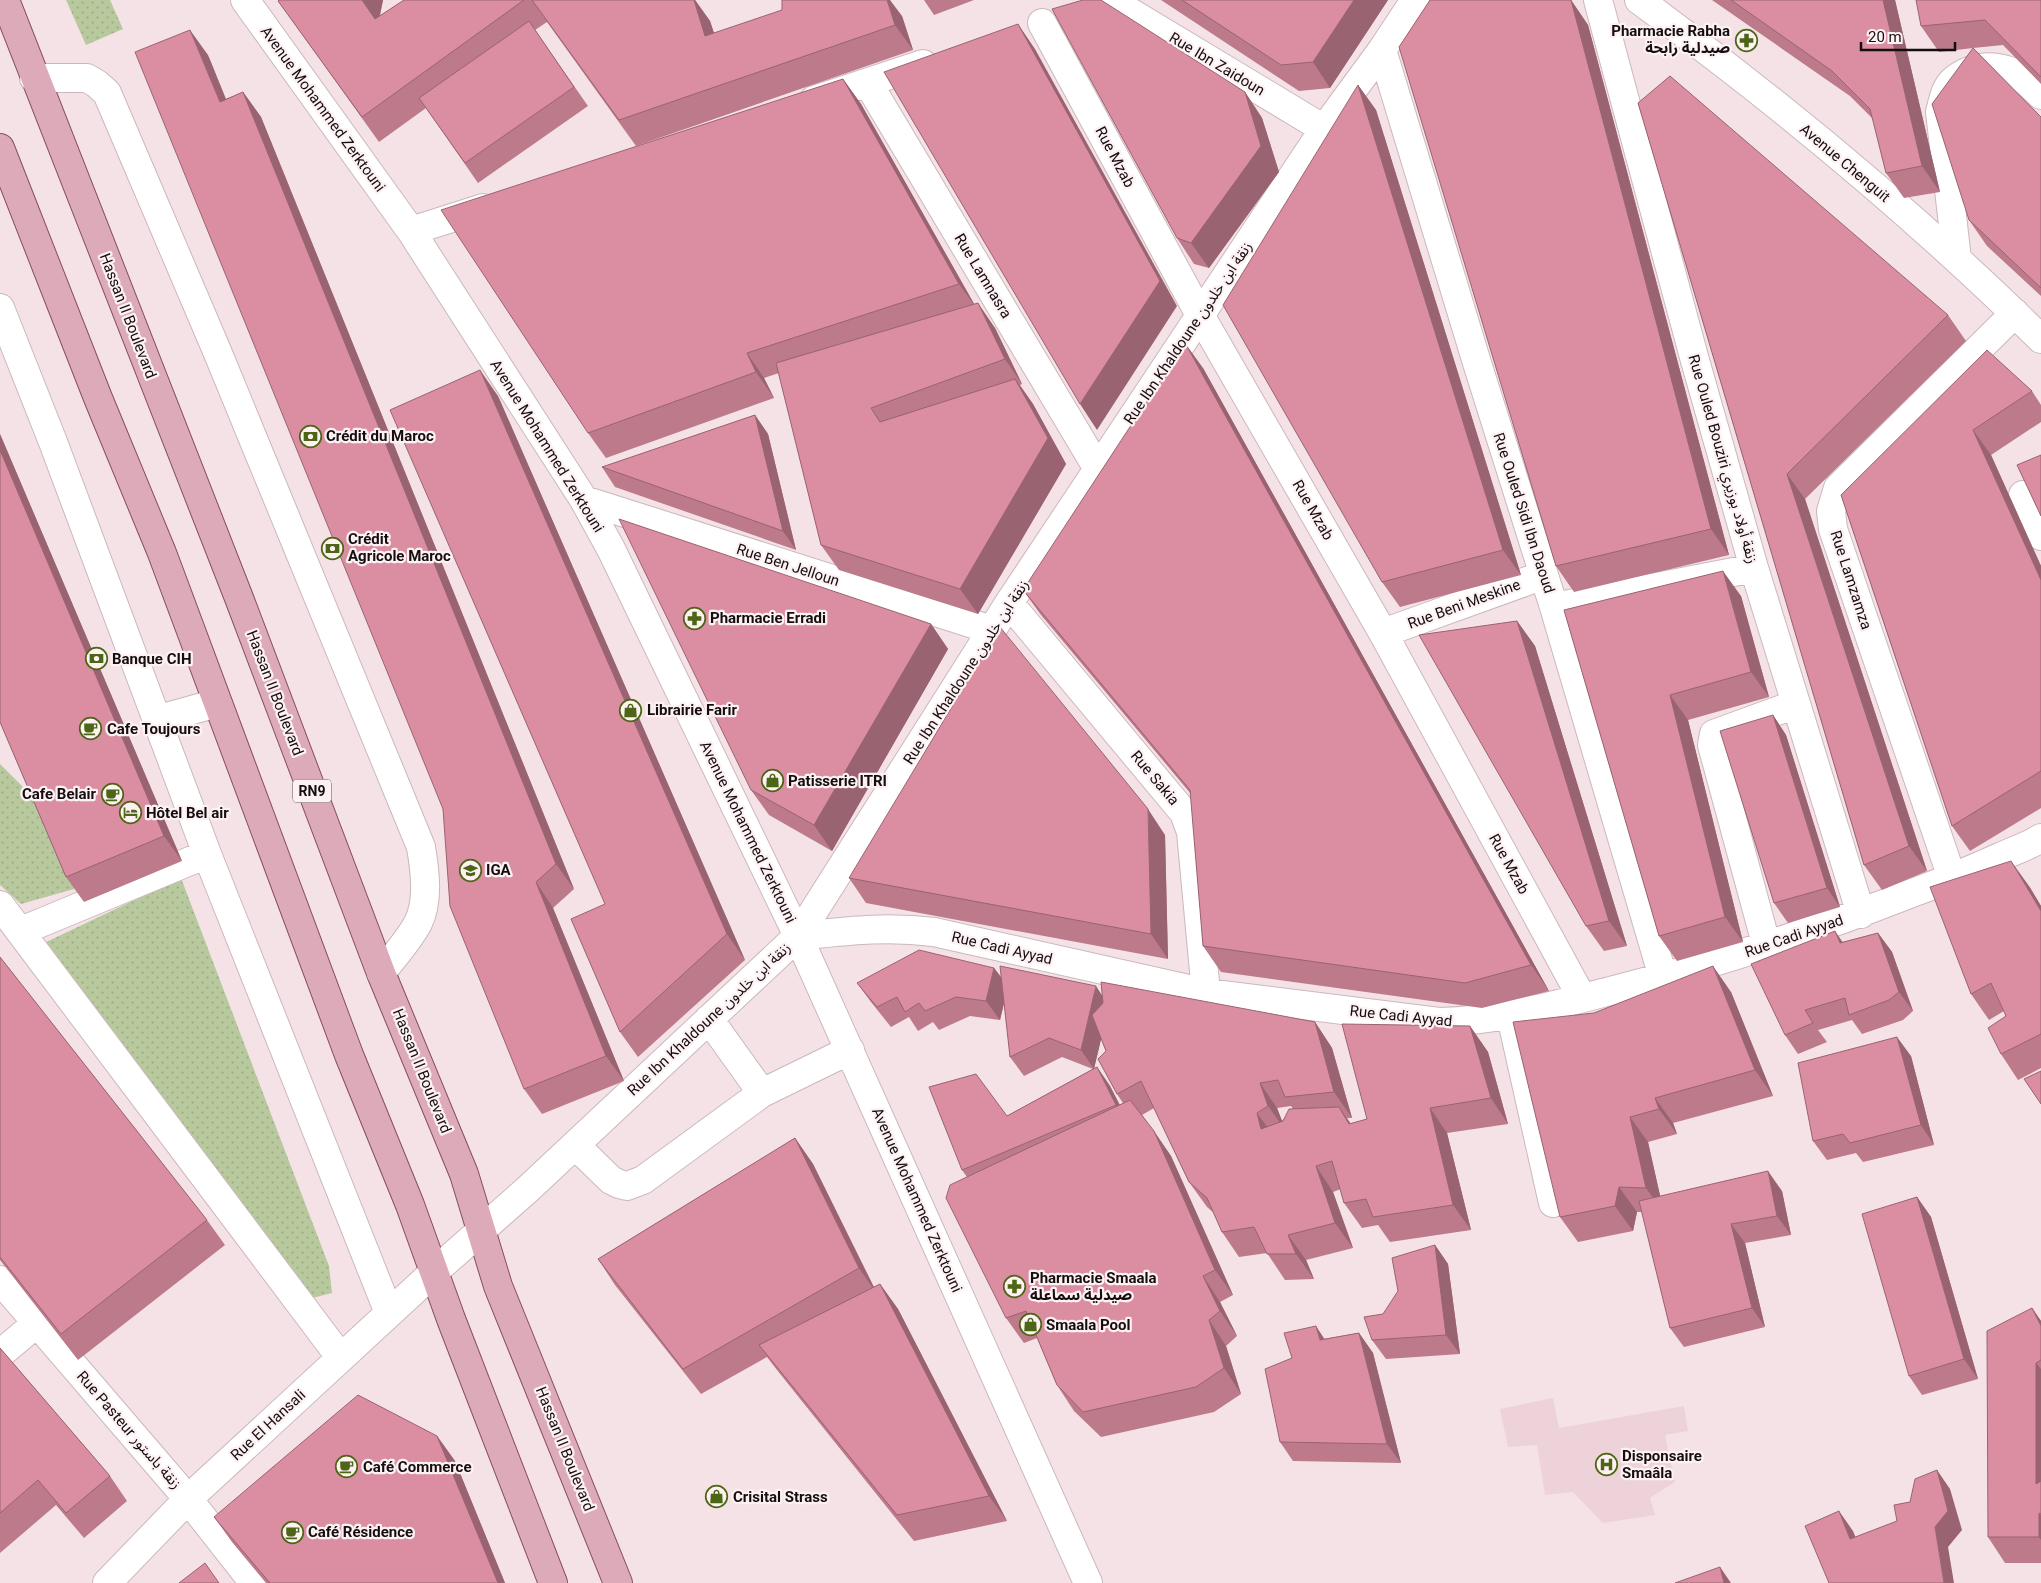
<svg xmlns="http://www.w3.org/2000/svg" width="2041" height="1583" viewBox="0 0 2041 1583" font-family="Roboto,'Noto Sans Arabic',sans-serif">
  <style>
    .built { fill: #eed2d9 }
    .green { fill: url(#green-dots) }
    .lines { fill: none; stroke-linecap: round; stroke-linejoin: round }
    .minor-casing { stroke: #cbb8bc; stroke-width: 30 }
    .major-casing { stroke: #874e5e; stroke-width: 30 }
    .minor { stroke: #fff; stroke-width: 28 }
    .major { stroke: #dcaab8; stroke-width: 28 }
    .wall { fill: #bc7a8b; fill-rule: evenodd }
    .shaded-wall { fill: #996371 }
    .building { fill: #db8ea2; stroke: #996371 }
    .labels { text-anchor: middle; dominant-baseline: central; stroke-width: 4.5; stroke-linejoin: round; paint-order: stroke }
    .shield { fill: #fdf1f3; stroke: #5a5253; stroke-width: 1 }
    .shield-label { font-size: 14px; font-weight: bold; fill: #140e0f }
    .poi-label { font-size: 15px; font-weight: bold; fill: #140e0f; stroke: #fdf1f3; text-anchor: start }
    .street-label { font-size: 15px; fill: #140e0f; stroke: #fdf1f3 }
  </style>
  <defs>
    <pattern id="green-dots" width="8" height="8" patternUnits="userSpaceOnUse" patternTransform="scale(1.25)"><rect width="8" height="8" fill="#b8c99e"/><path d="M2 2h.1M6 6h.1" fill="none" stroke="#9dab87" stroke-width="1.8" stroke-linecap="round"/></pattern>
  </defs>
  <rect width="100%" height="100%" fill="#f5e2e6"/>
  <path class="built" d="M1553 1398 1559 1428 1684 1406 1688 1431 1665 1435 1675 1482 1650 1498 1655 1515 1603 1523 1573 1492 1545 1495 1537 1445 1508 1447 1500 1409Z"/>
  <path class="green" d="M66 0H110L123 29 86 45Z
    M0 764 24 788 36 785 80 871 74 889 21 904 0 885Z
    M181 878 329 1266 332 1293 312 1298 44 943Z"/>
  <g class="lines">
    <defs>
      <path id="minor" d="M245 0 411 231 584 500 611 549 798 936 1088 1583
        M1110 0 1324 129
        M1598 0 1694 357 1754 568 1861 914
        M1639 0C1780 103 1916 216 2041 339
        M1042 23 1200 315 1383 633 1582 998
        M1382 50 1477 363 1554 607 1663 977
        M34 78H87L97 84 107 93 217 351 421 847C425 871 429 901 418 923 409 940 393 958 381 973
        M868 83 1098 469
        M814 100 923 64
        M411 231 483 208
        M1957 259 1940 112C1943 101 1945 87 1954 80 1968 68 1989 64 2006 70 2019 73 2032 86 2041 95
        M0 308 53 442 207 854 389 1313
        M2023 495 2041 536
        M584 500 992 630
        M1009 603 1184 813 1191 832 1206 993
        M1554 607 1754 568
        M1383 633 1544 575
        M156 720 217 703
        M1952 878 1833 529 1831 511 1838 488 2015 313
        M0 905 341 1358
        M21 931 207 854
        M798 936C847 931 885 926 934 932L1206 993 1439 1022C1499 1021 1556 1005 1614 990 1716 964 1815 931 1912 893 1942 882 1971 870 2000 857 2013 851 2029 846 2041 838
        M1767 947 1712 745 1714 734 1796 704
        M1511 1016 1553 1203
        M709 1019 762 1093
        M575 1145 611 1180 619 1184 627 1186 643 1180 762 1093 850 1050
        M0 1280 188 1499 254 1583
        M0 1354 37 1323
        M107 1583 188 1499 434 1272 528 1189 798 936 1009 603 1324 129 1382 50 1415 0"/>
      <path id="major" d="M5 0 239 598 381 973 464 1174 498 1286 618 1583
        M0 148 98 398 162 553 349 1055 410 1205 451 1319 553 1583"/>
    </defs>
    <use href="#minor" class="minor-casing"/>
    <use href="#major" class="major-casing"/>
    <use href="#minor" class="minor"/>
    <use href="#major" class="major"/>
  </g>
  <path class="wall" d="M279 0H383L380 16 404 0H695L710 21 714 33 902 16 913 50 636 146 547 22 535 30 588 106 478 183 426 108 379 142 296 26 278 1Z
    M924 0H974L934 15Z
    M1161 0H1388L1330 88 1299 91Z
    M1571 0 1588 25 1729 555 1574 592 1556 566Z
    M1712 0H1895L1940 192 1904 198 1886 173 1873 119 1850 96Z
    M2041 0V84L2003 45 1973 48 2041 117V296L1987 246 1969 220 1973 48 1939 52 1921 26Z
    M208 55 226 99 243 92 261 117 574 889 553 908 624 1081 542 1114 524 1089 443 809Z
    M843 79 861 104 974 304 995 328 1022 384 1020 385 1033 404 1066 464 978 614 839 570 821 545 779 373 764 378 774 398 606 458 588 433Z
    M1358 85 1376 110 1521 575 1400 607 1382 582Z
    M1245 92 1262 118 1279 172 1209 268 1194 264 1177 238Z
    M1638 103 1948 315 1966 341 1805 499 1927 871 1882 890 1864 865Z
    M1203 368 1549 991 1482 1008 1221 972 1203 946 1191 794 1041 615 1023 590Z
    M2032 391 2041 405V422L1991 455 2041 566V808L1970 851 1952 826 1841 495Z
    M498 396 745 960 638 1057 620 1032 605 904Z
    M755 415 768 434 796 550 615 487 602 467Z
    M0 434 182 861 84 902 66 877 0 722Z
    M1741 596 1769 697 1688 720 1743 942 1677 961 1659 936 1564 610Z
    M1517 621 1535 646 1627 946 1604 951 1586 926Z
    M931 624 948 649 832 851 769 815 751 790Z
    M1773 715 1786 735 1840 907 1788 923 1774 903Z
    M1165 835 1168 959 866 903 849 878Z
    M2029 886 2041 906V1068L2018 1080 2001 1054 2006 1016 2004 1011 1989 1020 1971 994Z
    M1878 933 1892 952 1913 1011 1903 1020 1862 1034 1852 1020 1818 1030 1827 1042 1798 1054 1785 1035 1843 942Z
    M0 957 207 1220 225 1245 78 1360 0 1260Z
    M994 968 1002 978 1103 996 1315 1022 1332 1048 1352 1118H1347L1351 1124 1367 1119 1470 1026 1488 1052 1508 1124 1447 1133 1471 1230 1390 1242 1378 1225 1362 1228 1344 1203 1341 1189 1333 1192 1353 1248 1306 1260 1314 1279 1285 1280 1267 1253 1239 1257 1222 1232 1214 1213 1207 1207 1189 1182 1154 1108 1142 1115 1171 1156 1233 1295 1220 1302 1237 1336 1226 1346 1241 1394 1214 1412 1101 1437 1074 1411 1057 1385 1037 1338 1024 1343 1006 1318 967 1177 962 1170 1007 1116 1093 1069 1062 1057 1024 1076 1010 1057 1004 1002 1000 1020 970 1016 939 1030 933 1022 918 1031 909 1017 891 1027 871 1002 857 983ZM1101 1039 1106 1051 1117 1094 1123 1103 1120 1105 1110 1086 1097 1067 1094 1068ZM1291 1106 1293 1109 1282 1121 1277 1108Z
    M1731 992 1773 1096 1673 1123 1677 1134 1648 1142 1660 1196 1782 1191 1791 1235 1745 1243 1765 1327 1684 1347 1670 1328 1642 1212H1637L1633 1231 1578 1242 1560 1217 1594 1013Z
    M1911 1056 1934 1145 1863 1162 1856 1153 1827 1160 1813 1141Z
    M795 1138 813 1164 874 1287 880 1284 898 1309 1007 1521 914 1541 777 1370 767 1357 701 1394 615 1285 598 1259Z
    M1917 1197 1931 1217 1978 1379 1922 1395 1909 1376Z
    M1435 1245 1448 1264 1460 1354 1386 1359 1372 1340 1383 1314Z
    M2032 1308 2041 1321V1563H2005L1988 1537Z
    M1359 1333 1373 1353 1401 1463 1293 1461 1280 1442 1292 1358 1324 1339Z
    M0 1348 110 1476 127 1501 84 1538 56 1505 0 1553Z
    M437 1436 455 1461 505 1583H266L232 1542 214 1517Z"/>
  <path class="shaded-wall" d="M362 0H383L378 23 375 19Z
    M694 0H695L710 21 723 61 705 36Z
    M887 0H890L902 16 913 50 895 25Z
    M1354 0H1388L1330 88 1313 62Z
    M1571 0 1588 25 1729 555 1711 529Z
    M1883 0H1895L1940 192 1922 166Z
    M1018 24 1035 49 1177 306 1097 430 1080 404Z
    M190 30 208 55 237 127 220 102Z
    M843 79 861 104 977 309 959 284Z
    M1358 85 1376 110 1521 575 1503 550Z
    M243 92 261 117 574 889 556 864Z
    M1245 92 1262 118 1279 172 1209 268 1191 243Z
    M978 303 995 328 1022 384 1005 359Z
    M1185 343 1203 368 1549 991 1531 965Z
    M747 353 764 378 774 398 756 372Z
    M480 370 498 396 745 960 727 934Z
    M1015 379 1033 404 1066 464 978 614 960 589Z
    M755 415 768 434 796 550 783 531Z
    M1973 430 1991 455 2041 566V580Z
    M0 434 182 861 164 836 0 450Z
    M1787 474 1805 499 1927 871 1909 846Z
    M1723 571 1741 596 1769 697 1751 672Z
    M1517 621 1535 646 1627 946 1609 921Z
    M931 624 948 649 832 851 814 825Z
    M1670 695 1688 720 1743 942 1725 917Z
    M1773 715 1786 735 1840 907 1827 888Z
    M1148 809 1165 835 1168 959 1151 934Z
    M2011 861 2029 886 2041 906V911Z
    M536 882 553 908 624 1081 606 1056Z
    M1835 931 1848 950 1840 943Z
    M1878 933 1892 952 1913 1011 1899 992Z
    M1713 966 1731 992 1773 1096 1755 1070Z
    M994 968 1008 987 1000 1020 986 1001Z
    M1096 986 1109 1006 1094 1069 1081 1050Z
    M1315 1022 1332 1048 1352 1118 1334 1092Z
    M1470 1026 1488 1052 1508 1124 1491 1098Z
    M1897 1037 1911 1056 1934 1145 1921 1125Z
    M1097 1067 1110 1086 1129 1124 1116 1105Z
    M1260 1083 1277 1108 1286 1131 1268 1106Z
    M1655 1098 1673 1123 1677 1134 1659 1109Z
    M1339 1107 1356 1132 1349 1124Z
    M1430 1108 1447 1133 1471 1230 1453 1205Z
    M1257 1113 1275 1138 1261 1129Z
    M1630 1117 1648 1142 1664 1213 1646 1188Z
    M1154 1131 1171 1156 1233 1295 1215 1270Z
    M795 1138 813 1164 877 1294 859 1268Z
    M1316 1166 1333 1192 1353 1248 1335 1223Z
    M1768 1171 1782 1191 1791 1235 1777 1216Z
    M1619 1187 1637 1212 1633 1231 1615 1206Z
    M1917 1197 1931 1217 1978 1379 1964 1359Z
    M1731 1224 1745 1243 1765 1327 1752 1308Z
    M1288 1235 1306 1260 1314 1279 1296 1254Z
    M1435 1245 1448 1264 1460 1354 1446 1335Z
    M1203 1276 1220 1302 1237 1336 1220 1311Z
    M880 1284 898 1309 1007 1521 989 1496Z
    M2032 1308 2041 1321V1326Z
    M1209 1320 1226 1346 1241 1394 1224 1368Z
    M1316 1326 1329 1346 1320 1340Z
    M1359 1333 1373 1353 1401 1463 1387 1444Z
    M2036 1363 2041 1369V1491L2036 1484Z
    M437 1436 455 1461 505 1583H498Z
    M1937 1470 1950 1489 1962 1530 1948 1547 1954 1583H1944L1935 1527Z
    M1839 1511 1853 1531 1864 1558 1850 1539Z
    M2039 1513 2041 1515V1540L2039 1537Z
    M1720 1567 1731 1583H1724Z"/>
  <path class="building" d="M279 0H362L375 19 404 0H524L362 117 278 1Z
    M532 0H694L705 36 782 10V0H887L895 25 619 120Z
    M1083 0H1101L1245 92 1261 146 1191 243 1177 238 1052 9Z
    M1182 0H1354L1313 62 1281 65Z
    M1430 0H1571L1711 529 1556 566 1399 47Z
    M1731 0H1883L1922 166 1886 173 1870 109 1832 71Z
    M1916 0H2041V77L1985 20 1921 26Z
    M529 21 574 87 465 163 419 98Z
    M1018 24 1160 281 1080 404 884 72Z
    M190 30 220 102 243 92 556 864 536 882 606 1056 524 1089 450 906 443 809 135 52Z
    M1973 48 2041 117V288L1969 220 1932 104Z
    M1670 76 1948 315 1787 474 1909 846 1864 865 1638 103Z
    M843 79 959 284 747 353 756 372 588 433 441 210Z
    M1358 85 1503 550 1382 582 1223 305Z
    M978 303 1005 359 871 408 880 422 1015 379 1048 438 960 589 821 545 776 363Z
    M1185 343 1531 965 1465 983 1203 946 1190 790 1023 590Z
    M1987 350 2032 391 1973 430 2041 580V771L1952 826 1841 495Z
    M480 370 727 934 620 1032 571 919 605 904 390 410Z
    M755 415 783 531 602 467Z
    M0 450 164 836 66 877 0 722Z
    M2041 455V516L2017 465Z
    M619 519 931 624 814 825 751 790Z
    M1723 571 1751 672 1670 695 1725 917 1659 936 1564 610Z
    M1517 621 1609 921 1586 926 1419 635Z
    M1000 627 1148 809 1151 934 849 878Z
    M1773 715 1827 888 1774 903 1720 731Z
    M2011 861 2041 911V1034L2001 1054 1988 1028 2006 1016 1991 983 1971 994 1930 887Z
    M1835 931 1840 943 1878 933 1899 992 1889 1000 1849 1015 1845 998 1805 1010 1813 1023 1785 1035 1751 964Z
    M919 950 994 968 986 1001 956 997 925 1011 919 1003 905 1012 897 997 877 1007 857 983Z
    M0 957 207 1220 61 1334 0 1257Z
    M1000 966 1096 986 1081 1050 1049 1038 1010 1057Z
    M1713 966 1755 1070 1655 1098 1659 1109 1630 1117 1646 1188 1619 1187 1615 1206 1560 1217 1513 1022 1594 1013Z
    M1101 982 1315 1022 1334 1092 1285 1097 1278 1080 1260 1083 1268 1106 1257 1113 1261 1129 1283 1121 1289 1109 1339 1107 1349 1124 1367 1119 1342 1024 1470 1026 1491 1098 1430 1108 1453 1205 1373 1217 1366 1199 1344 1203 1332 1161 1316 1166 1335 1223 1288 1235 1296 1254H1267L1254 1227 1222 1232 1207 1198 1189 1182 1141 1081 1117 1094 1098 1059 1106 1051 1092 1015 1103 1003Z
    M1897 1037 1921 1125 1850 1143 1843 1134 1813 1141 1798 1063Z
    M1097 1067 1116 1105 962 1170 929 1087 976 1074 1007 1116Z
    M2041 1071V1104L2024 1079Z
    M1130 1100 1154 1131 1215 1270 1203 1276 1220 1311 1209 1320 1224 1368 1196 1387 1083 1412 1057 1385 1026 1311 1006 1318 946 1198 950 1185Z
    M795 1138 859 1268 683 1369 598 1259Z
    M1768 1171 1777 1216 1731 1224 1752 1308 1670 1328 1639 1201Z
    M1917 1197 1964 1359 1909 1376 1862 1214Z
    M1435 1245 1446 1335 1372 1340 1364 1317 1383 1314 1398 1291 1392 1258Z
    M880 1284 989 1496 897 1515 759 1345Z
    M2032 1308 2041 1326V1360L2036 1363V1484L2041 1481V1514L2039 1513V1537H1988L1987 1331Z
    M1316 1326 1320 1340 1359 1333 1387 1444 1280 1442 1265 1369 1292 1358 1284 1333Z
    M0 1348 110 1476 66 1513 38 1480 0 1513Z
    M358 1395 437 1436 498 1583H270L214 1517Z
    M1937 1470 1948 1511 1935 1527 1944 1583H1829L1805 1526 1839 1511 1850 1539 1897 1521 1894 1505 1910 1502 1915 1479Z
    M205 1563 219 1583H179Z
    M1720 1567 1724 1583H1675Z"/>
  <defs>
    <symbol id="pharmacy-ring" viewBox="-11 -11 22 22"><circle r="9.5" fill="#fdf1f3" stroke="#4c6516" stroke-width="1.5"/><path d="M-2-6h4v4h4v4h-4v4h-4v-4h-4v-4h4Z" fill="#4c6516"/></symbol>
    <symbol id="bank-ring" viewBox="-11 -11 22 22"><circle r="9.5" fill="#fdf1f3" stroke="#4c6516" stroke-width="1.5"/><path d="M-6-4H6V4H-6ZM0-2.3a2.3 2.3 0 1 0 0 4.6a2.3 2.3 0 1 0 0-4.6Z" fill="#4c6516"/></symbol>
    <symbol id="shop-ring" viewBox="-11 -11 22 22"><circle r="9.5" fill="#fdf1f3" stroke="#4c6516" stroke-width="1.5"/><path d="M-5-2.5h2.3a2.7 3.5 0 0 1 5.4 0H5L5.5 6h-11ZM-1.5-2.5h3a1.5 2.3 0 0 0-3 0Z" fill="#4c6516"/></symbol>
    <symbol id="cafe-ring" viewBox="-11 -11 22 22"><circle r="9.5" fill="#fdf1f3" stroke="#4c6516" stroke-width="1.5"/><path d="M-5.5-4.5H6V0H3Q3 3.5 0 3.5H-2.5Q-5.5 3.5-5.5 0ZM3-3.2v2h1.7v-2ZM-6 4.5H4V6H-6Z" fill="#4c6516"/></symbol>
    <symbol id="hotel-ring" viewBox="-11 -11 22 22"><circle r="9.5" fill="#fdf1f3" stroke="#4c6516" stroke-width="1.5"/><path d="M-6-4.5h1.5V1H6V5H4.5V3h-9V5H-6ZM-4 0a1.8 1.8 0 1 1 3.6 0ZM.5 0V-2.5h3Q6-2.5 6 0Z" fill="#4c6516"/></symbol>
    <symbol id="university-ring" viewBox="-11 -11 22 22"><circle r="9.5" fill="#fdf1f3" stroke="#4c6516" stroke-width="1.5"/><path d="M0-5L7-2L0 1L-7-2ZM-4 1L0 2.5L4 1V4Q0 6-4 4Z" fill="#4c6516"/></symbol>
    <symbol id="hospital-ring" viewBox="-11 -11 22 22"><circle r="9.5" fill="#fdf1f3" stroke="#4c6516" stroke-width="1.5"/><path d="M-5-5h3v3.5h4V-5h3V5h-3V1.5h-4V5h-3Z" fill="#4c6516"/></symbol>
  </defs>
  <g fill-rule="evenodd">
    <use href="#pharmacy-ring" x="1734" y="28" width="25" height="25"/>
    <use href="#bank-ring" x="298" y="424" width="25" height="25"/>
    <use href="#bank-ring" x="320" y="536" width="25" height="25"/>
    <use href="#pharmacy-ring" x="682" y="606" width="25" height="25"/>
    <use href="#bank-ring" x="84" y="646" width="25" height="25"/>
    <use href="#shop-ring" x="618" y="698" width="25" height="25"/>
    <use href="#cafe-ring" x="78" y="716" width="25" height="25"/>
    <use href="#shop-ring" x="760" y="768" width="25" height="25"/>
    <use href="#cafe-ring" x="100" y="782" width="25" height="25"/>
    <use href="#hotel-ring" x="118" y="800" width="25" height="25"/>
    <use href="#university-ring" x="458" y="858" width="25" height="25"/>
    <use href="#pharmacy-ring" x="1002" y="1274" width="25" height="25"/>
    <use href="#shop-ring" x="1018" y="1312" width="25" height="25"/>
    <use href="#hospital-ring" x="1594" y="1452" width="25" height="25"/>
    <use href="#cafe-ring" x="334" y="1454" width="25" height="25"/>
    <use href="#shop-ring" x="704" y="1484" width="25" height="25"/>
    <use href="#cafe-ring" x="280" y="1520" width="25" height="25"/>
  </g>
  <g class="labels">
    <rect class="shield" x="293" y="779.5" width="38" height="23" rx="4"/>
    <g class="shield-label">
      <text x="312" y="791">RN9</text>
    </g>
    <g class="poi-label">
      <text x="1730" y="31" text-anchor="end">Pharmacie Rabha<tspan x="1730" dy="17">صيدلية رابحة</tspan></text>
      <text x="326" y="436">Crédit du Maroc</text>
      <text x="348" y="539">Crédit<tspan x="348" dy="17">Agricole Maroc</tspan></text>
      <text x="710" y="618">Pharmacie Erradi</text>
      <text x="112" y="659">Banque CIH</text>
      <text x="647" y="710">Librairie Farir</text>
      <text x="107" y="729">Cafe Toujours</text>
      <text x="788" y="781">Patisserie ITRI</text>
      <text x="96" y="794" text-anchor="end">Cafe Belair</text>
      <text x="146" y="813">Hôtel Bel air</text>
      <text x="486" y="870">IGA</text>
      <text x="1030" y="1278">Pharmacie Smaala<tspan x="1030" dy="17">صيدلية سماعلة</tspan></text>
      <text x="1046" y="1325">Smaala Pool</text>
      <text x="1622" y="1456">Disponsaire<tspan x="1622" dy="17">Smaâla</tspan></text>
      <text x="363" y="1467">Café Commerce</text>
      <text x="733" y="1497">Crisital Strass</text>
      <text x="308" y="1532">Café Résidence</text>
    </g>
    <g class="street-label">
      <text transform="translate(1217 64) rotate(31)">Rue Ibn Zaidoun</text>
      <text transform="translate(323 109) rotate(54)">Avenue Mohammed Zerktouni</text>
      <text transform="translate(1115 157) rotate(62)">Rue Mzab</text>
      <text transform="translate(1845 163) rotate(40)">Avenue Chenguit</text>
      <text transform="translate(983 276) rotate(59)">Rue Lamnasra</text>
      <text transform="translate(128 316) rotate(69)">Hassan II Boulevard</text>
      <text transform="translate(1188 333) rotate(-56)">Rue Ibn Khaldoune زنقة ابن خلدون</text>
      <text transform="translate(547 446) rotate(58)">Avenue Mohammed Zerktouni</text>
      <text transform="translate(1723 459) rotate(74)">Rue Ouled Bouziri زنقة أولاد بوزيري</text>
      <text transform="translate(1313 510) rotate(60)">Rue Mzab</text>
      <text transform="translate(1524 513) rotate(72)">Rue Ouled Sidi Ibn Daoud</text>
      <text transform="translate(788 565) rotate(18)">Rue Ben Jelloun</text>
      <text transform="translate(1851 580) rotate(72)">Rue Lamzamza</text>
      <text transform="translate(1464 604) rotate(-20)">Rue Beni Meskine</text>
      <text transform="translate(966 672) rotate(-57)">Rue Ibn Khaldoune زنقة ابن خلدون</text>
      <text transform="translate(275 693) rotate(69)">Hassan II Boulevard</text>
      <text transform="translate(1155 778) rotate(50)">Rue Sakia</text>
      <text transform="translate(748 832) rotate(64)">Avenue Mohammed Zerktouni</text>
      <text transform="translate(1509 864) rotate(61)">Rue Mzab</text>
      <text transform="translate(1794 936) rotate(-19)">Rue Cadi Ayyad</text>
      <text transform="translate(1002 948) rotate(13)">Rue Cadi Ayyad</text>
      <text transform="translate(1401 1016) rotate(6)">Rue Cadi Ayyad</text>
      <text transform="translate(709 1019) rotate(-43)">Rue Ibn Khaldoune زنقة ابن خلدون</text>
      <text transform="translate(422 1071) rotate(68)">Hassan II Boulevard</text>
      <text transform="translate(917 1200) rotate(66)">Avenue Mohammed Zerktouni</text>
      <text transform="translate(268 1425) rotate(-43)">Rue El Hansali</text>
      <text transform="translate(129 1430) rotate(49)">Rue Pasteur زنقة باستور</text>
      <text transform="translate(565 1449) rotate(68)">Hassan II Boulevard</text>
    </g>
  </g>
  <path d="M1861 42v8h94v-8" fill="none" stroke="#140e0f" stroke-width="2.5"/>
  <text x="1868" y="42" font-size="15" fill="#140e0f" stroke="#fdf1f3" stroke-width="4" paint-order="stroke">20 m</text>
</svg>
